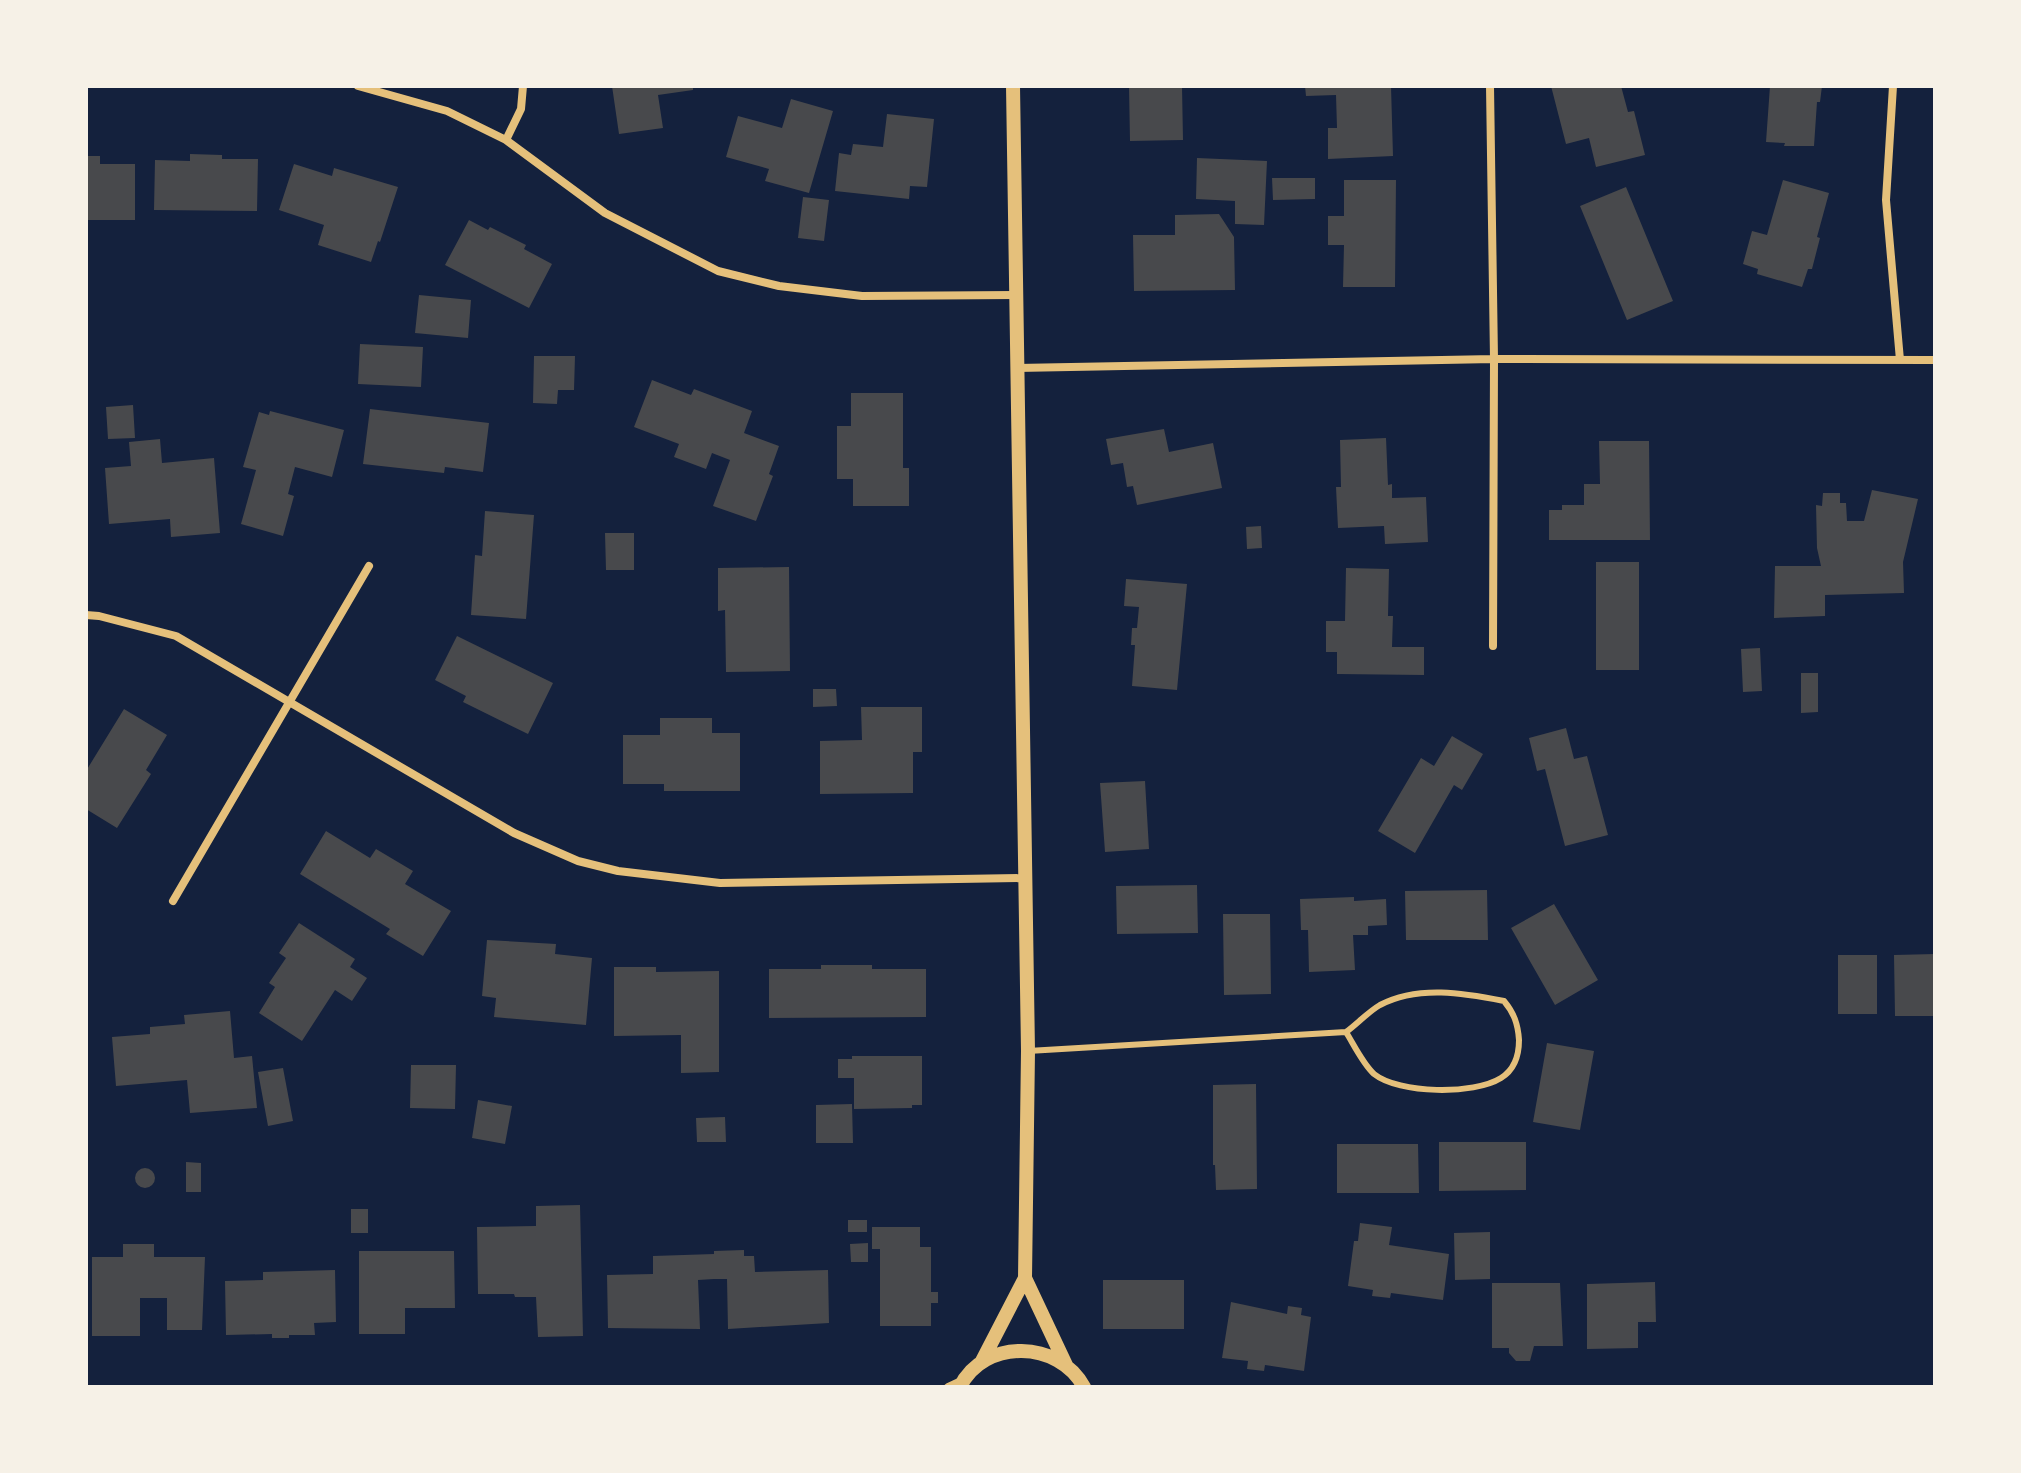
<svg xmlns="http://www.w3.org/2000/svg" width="2021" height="1473" viewBox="0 0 2021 1473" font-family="'Varela Round',sans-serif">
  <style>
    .building { fill: #48494c }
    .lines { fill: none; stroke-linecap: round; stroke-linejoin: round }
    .service { stroke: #e5c07b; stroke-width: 6 }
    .minor { stroke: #e5c07b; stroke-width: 8 }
    .tertiary { stroke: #e5c07b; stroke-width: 14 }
  </style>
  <rect width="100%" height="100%" fill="#14213d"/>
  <path class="building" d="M612 86H693V90L658 95 663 128 619 134Z
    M1129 86H1182L1183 140 1130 141Z
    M1305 86H1391L1393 156 1328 159V128H1337L1336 95 1306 96Z
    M1551 86H1621L1628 112 1634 111 1645 155 1596 167 1589 138 1566 144Z
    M1770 86H1822L1820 102H1817L1814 146H1784L1785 143 1766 142Z
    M791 99 833 111 809 193 765 181 769 169 726 157 738 116 782 128Z
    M887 114 934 119 927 187 910 186 909 199 835 191 839 153 851 155 853 144 883 147Z
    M190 154 222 155V159H258L257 211 154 210 155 160 190 161Z
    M86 156H100V164H135V220H86Z
    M1197 158 1267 161 1264 225 1235 224V201L1196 199Z
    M294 164 332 176 334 168 398 187 380 242 378 241 371 262 318 245 324 225 279 210Z
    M1272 178H1315V199L1273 200Z
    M1344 180H1396L1395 287H1343L1344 245H1328V216H1344Z
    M1783 180 1829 193 1817 237 1820 238 1812 269H1808L1802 287 1757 274 1758 269 1743 264 1752 231 1767 235Z
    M1626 187 1673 301 1627 320 1580 206Z
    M803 197 829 200 824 241 798 238Z
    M1219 214 1234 237 1235 290 1134 291 1133 235H1175V215Z
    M469 220 488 230 490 227 526 245 524 249 552 264 529 308 445 265Z
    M419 295 471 300 468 338 415 333Z
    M360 344 423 347 421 387 358 384Z
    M534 356H575L574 390H558L557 404 533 403Z
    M652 380 691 395 694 389 752 411 744 433 779 446 769 474 773 476 756 521 713 506 730 460 712 453 706 469 674 457 679 444 634 427Z
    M851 393H903V468H909V506H853V479H837V426H851Z
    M133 405 135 438 108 439 106 407Z
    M370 409 489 423 483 472 445 467 444 473 363 464Z
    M270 411 344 430 332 477 295 467 288 494 294 496 283 536 241 524 256 470 243 467 259 412 269 415Z
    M1164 429 1169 452 1213 443 1222 488 1137 505 1133 486 1127 487 1123 463 1111 465 1106 439Z
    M1386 438 1388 485 1392 484V498L1426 497 1428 542 1385 544 1384 526 1338 528 1336 487H1341L1340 440Z
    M160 439 162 463 214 458 220 533 171 537 170 519 109 524 105 468 131 466 129 442Z
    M1599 441H1649L1650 540H1549V510H1562V505H1584V484H1600Z
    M1872 490 1918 499 1903 562 1904 593 1825 595V616L1774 618 1775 566H1821L1817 548 1816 505 1822 506 1823 493H1840V503H1846L1847 521H1864Z
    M485 511 534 515 526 619 471 615 475 555 482 556Z
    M1261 526 1262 548 1247 549 1246 527Z
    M605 533H634V570H606Z
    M1596 562H1639V670H1596Z
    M789 567 790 671 726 672 725 610 718 611V568Z
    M1346 568 1389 569 1388 616H1393L1392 647H1424V675L1337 674V652H1326V621H1345Z
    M1126 579 1187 584 1177 690 1132 686 1135 645H1131L1132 628H1137L1139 607 1124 606Z
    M457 636 553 683 528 734 463 702 466 696 435 680Z
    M1760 648 1762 691 1743 692 1741 649Z
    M1801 673H1818V712L1801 713Z
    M813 689H836L837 706 813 707Z
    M861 707H922V752H913V793L820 794V741L862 740Z
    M124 709 167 735 146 770 151 774 117 828 86 809V771Z
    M660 718H712V733H740V791H664V784H623V735H660Z
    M1566 728 1574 759 1587 756 1608 835 1565 846 1545 769 1537 771 1529 738Z
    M1452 736 1483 754 1462 790 1454 785 1415 853 1378 831 1421 758 1434 766Z
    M1145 781 1149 849 1105 852 1100 783Z
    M326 831 370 858 376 849 413 871 405 884 451 911 423 956 386 934 390 929 300 874Z
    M1197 885 1198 933 1117 934 1116 886Z
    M1487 890 1488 940H1406L1405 891Z
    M1354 897V901L1386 899 1387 925 1368 926V935H1353L1355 970 1309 972 1308 930H1301L1300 899Z
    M1554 904 1598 980 1555 1005 1511 928Z
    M1223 914H1270L1271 994 1224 995Z
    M299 923 355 959 350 967 367 978 352 1001 335 990 302 1041 259 1013 275 987 269 983 286 958 279 953Z
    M487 940 556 944 555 954 592 958 586 1025 494 1017 496 998 482 996Z
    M1935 954V1016H1895L1894 955Z
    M1838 955H1877V1014H1838Z
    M821 965H872V969H926V1017L769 1018V969H821Z
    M614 967H656V972L719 971V1072L681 1073V1035L614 1036Z
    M230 1011 234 1058 252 1056 257 1108 190 1113 187 1080 116 1086 112 1037 150 1034V1027L185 1024 184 1015Z
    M1547 1043 1594 1051 1580 1130 1533 1122Z
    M852 1056H922V1105H912V1108L854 1109V1078H838V1059H852Z
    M411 1065H456L455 1109 410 1108Z
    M283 1068 293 1121 268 1126 258 1072Z
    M1256 1084 1257 1189 1216 1190 1215 1165H1213V1085Z
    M478 1100 512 1106 505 1144 472 1138Z
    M852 1104 853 1143H816V1105Z
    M725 1117 726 1142H697L696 1118Z
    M1439 1142H1526V1190L1439 1191Z
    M1337 1144H1418L1419 1193H1337Z
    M186 1162 201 1163V1192H186Z
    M135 1178a10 10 0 1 1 20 0a10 10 0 1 1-20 0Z
    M580 1205 583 1336 538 1337 536 1297H515L514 1294H478L477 1227 536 1226V1206Z
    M351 1209H368V1233H351Z
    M848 1220H867V1232H848Z
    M1360 1223 1392 1227 1389 1245 1449 1254 1443 1300 1391 1293 1390 1298 1372 1296 1373 1290 1348 1286 1354 1241H1358Z
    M872 1227H920V1247H931V1292H938V1303H931V1326H880V1249H872Z
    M1490 1232V1279L1455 1280 1454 1233Z
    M868 1243V1262H851L850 1244Z
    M123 1244H154V1257H205L202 1330H167V1298H140V1336H92V1257H123Z
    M744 1250V1256H754L755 1272 828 1270 829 1323 728 1329 727 1279H714L698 1280 700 1329 608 1328 607 1275 653 1274V1256L714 1254V1251Z
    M359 1251H454L455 1308H405V1334H359Z
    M335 1270 336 1322 314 1323 315 1335H289V1338H272V1334L226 1335 225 1281 263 1280V1272Z
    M1103 1280H1184V1329H1103Z
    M1655 1282 1656 1322H1638V1348L1587 1349V1284Z
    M1492 1283H1560L1563 1346H1534L1530 1361H1516L1509 1353V1348H1492Z
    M1231 1302 1287 1314 1288 1306 1302 1308 1301 1315 1311 1317 1304 1371 1265 1365 1264 1371 1247 1369 1248 1361 1222 1358Z"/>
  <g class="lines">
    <path class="service" d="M1028 1051 1346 1032C1357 1024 1368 1012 1380 1005 1418 985 1464 993 1504 1001 1514 1013 1518 1024 1519 1040 1519 1055 1514 1070 1501 1078 1474 1095 1399 1094 1374 1074 1363 1064 1354 1045 1346 1032"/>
    <path class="minor" d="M358 86 447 111 506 140 605 213 718 271 779 286 862 296 1016 295
      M1490 86 1494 359 1493 646
      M1893 86 1886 200 1900 360
      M506 140 521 109 523 86
      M1017 368 1494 359 1935 360
      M86 615 99 616 176 636 514 833 578 861 618 871 720 883 1025 878
      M173 901 369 566
      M948 1387 963 1380"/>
    <path class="tertiary" d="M1013 86 1028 1051 1025 1278 1066 1365
      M981 1363 1025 1278
      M960 1387C984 1338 1059 1340 1084 1387"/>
  </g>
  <rect width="2021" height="1473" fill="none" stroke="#f6f1e7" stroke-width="176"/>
</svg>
